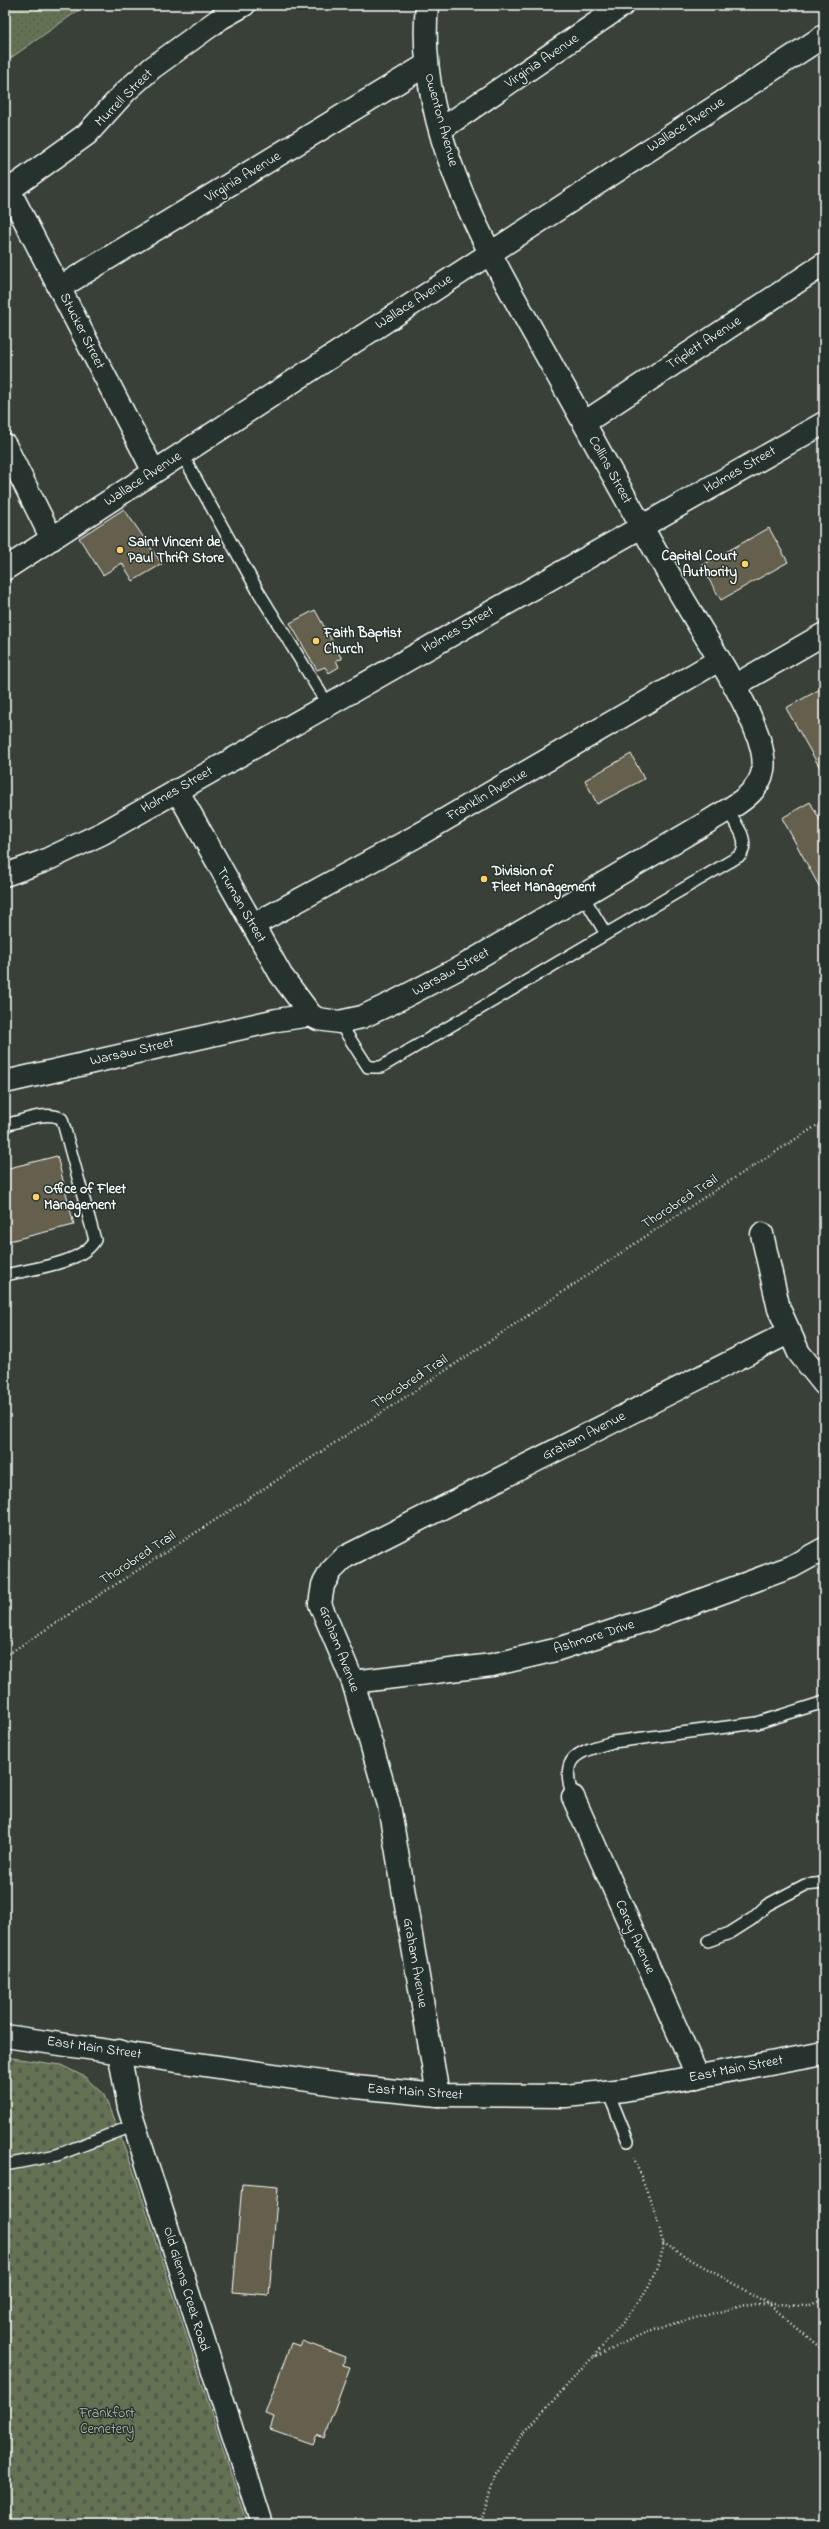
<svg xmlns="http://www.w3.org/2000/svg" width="829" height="2529" viewBox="0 0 829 2529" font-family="'Indie Flower',sans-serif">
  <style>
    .cemetery { fill: url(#cemetery-stones); stroke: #b0b8a9 }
    .park { fill: url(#park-dots); stroke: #b0b8a9 }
    .building { fill: #65604e; stroke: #fff }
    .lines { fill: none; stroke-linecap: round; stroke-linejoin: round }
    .service-casing { stroke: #fff; stroke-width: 14 }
    .minor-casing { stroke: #fff; stroke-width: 25 }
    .tertiary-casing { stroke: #fff; stroke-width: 25 }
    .secondary-casing { stroke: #fff; stroke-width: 25 }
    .primary-casing { stroke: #fff; stroke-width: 25 }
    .path { stroke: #fff; stroke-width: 2.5; stroke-dasharray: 1 3; stroke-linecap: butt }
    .service { stroke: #26332d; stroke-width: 11 }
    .minor { stroke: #26332d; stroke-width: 22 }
    .tertiary { stroke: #26332d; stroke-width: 22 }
    .secondary { stroke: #26332d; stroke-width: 22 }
    .primary { stroke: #26332d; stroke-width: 22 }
    .poi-dot { fill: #ffd166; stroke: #26332d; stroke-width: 1.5 }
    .labels { text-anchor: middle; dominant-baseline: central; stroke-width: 3; stroke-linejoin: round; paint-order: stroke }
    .street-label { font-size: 14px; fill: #fff; stroke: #26332d }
    .poi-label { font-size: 14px; font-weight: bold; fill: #fff; stroke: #26332d; text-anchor: start }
    .park-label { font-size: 14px; fill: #b8c0b2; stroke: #26332d }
  </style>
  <defs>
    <pattern id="cemetery-stones" width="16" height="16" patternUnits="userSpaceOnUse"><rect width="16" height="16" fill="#627253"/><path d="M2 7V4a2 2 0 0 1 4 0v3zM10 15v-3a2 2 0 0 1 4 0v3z" fill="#555b4f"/></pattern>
    <pattern id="park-dots" width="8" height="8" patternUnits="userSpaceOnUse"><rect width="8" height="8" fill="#627253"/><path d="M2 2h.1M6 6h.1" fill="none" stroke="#555b4f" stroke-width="1.8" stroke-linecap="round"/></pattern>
  </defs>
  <rect width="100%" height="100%" fill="#394037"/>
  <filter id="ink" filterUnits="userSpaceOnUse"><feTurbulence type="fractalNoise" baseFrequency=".025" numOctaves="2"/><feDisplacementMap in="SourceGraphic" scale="8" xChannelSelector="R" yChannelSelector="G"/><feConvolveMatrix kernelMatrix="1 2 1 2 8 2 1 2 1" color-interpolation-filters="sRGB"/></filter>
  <g filter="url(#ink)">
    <path class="cemetery" d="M5 2057 61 2065 85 2077 104 2095 133 2169 247 2524H5Z"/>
    <path class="park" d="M5 5H86L5 62Z"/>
    <path class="building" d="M124 509 162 564 133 581 122 563 103 575 79 538Z
      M769 528 788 562 721 600 701 566Z
      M315 610 342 659 336 660 339 667 329 673 325 667 317 670 290 623Z
      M824 687V775L786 708Z
      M631 754 644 779 597 804 585 780Z
      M810 802 824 827V886L820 888 782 818Z
      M57 1156 74 1225 5 1242V1169Z
      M242 2184 278 2187 269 2295 233 2292Z
      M302 2341 345 2357 343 2365 350 2367 324 2438 317 2435 313 2444 270 2429 274 2417 265 2414 291 2343 300 2346Z"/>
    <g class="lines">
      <defs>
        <path id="service" d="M182 454 258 591 328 705
          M583 896 606 934 741 855C750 838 735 824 727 810
          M339 1022 368 1067H381L606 934
          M5 1125C22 1121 47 1110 62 1119L95 1240C82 1264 30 1269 5 1275
          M573 1797C559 1756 577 1752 613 1742L757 1723 824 1702
          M708 1941 730 1933 752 1919 767 1905 805 1885 824 1883
          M608 2092 628 2141
          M5 2165 57 2155 135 2125"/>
        <path id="minor" d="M440 130 623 5
          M9 190 154 472
          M5 193 87 134 125 92 152 68 221 18 244 5
          M59 288 426 65
          M584 423 824 264
          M5 445 52 539
          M5 569 824 36
          M734 686 824 634
          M177 790 281 975 311 1015
          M253 925 415 837 719 660
          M5 1082 277 1020 311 1015 318 1019 339 1022 362 1017 394 1002 465 965 711 820C730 808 759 795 763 770 770 733 710 646 691 612 645 535 603 457 559 378 497 265 414 140 427 5
          M762 1234 779 1309 799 1353 824 1384
          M353 1682 492 1665 555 1650 650 1619 791 1567 824 1549
          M573 1797 698 2077
          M438 2095 389 1805 353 1682 320 1604 323 1585 331 1571 345 1557 790 1332"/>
        <path id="tertiary" d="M119 2051 129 2108 262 2524"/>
        <path id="secondary" d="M5 875 44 861 103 833 824 423"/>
        <path id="primary" d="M5 2036 356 2087 438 2095 566 2096 624 2090 824 2053"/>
      </defs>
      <use href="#service" class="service-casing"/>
      <use href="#minor" class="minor-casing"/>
      <use href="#tertiary" class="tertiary-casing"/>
      <use href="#secondary" class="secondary-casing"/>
      <use href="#primary" class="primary-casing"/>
      <path class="path" d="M5 1656 421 1387 700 1200 824 1121
        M662 2243 769 2304 810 2305 824 2299
        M594 2356C616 2331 666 2277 662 2242 659 2215 642 2182 633 2155
        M480 2524 495 2476 521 2436 592 2358 653 2329 749 2304H769L824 2351"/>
      <use href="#service" class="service"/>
      <use href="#minor" class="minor"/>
      <use href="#tertiary" class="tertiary"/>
      <use href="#secondary" class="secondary"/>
      <use href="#primary" class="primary"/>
    </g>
  </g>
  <g class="poi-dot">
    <circle cx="120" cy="550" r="4"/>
    <circle cx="745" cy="564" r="4"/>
    <circle cx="316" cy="641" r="4"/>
    <circle cx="484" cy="879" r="4"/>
    <circle cx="36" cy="1197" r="4"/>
  </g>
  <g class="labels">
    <g class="street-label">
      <text transform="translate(542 61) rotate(-34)">Virginia Avenue</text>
      <text transform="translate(124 98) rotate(-45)">Murrell Street</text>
      <text transform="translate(441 120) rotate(75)">Owenton Avenue</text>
      <text transform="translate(686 125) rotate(-33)">Wallace Avenue</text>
      <text transform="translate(243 177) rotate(-31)">Virginia Avenue</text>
      <text transform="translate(414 302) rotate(-33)">Wallace Avenue</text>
      <text transform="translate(82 331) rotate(63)">Stucker Street</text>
      <text transform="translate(704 343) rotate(-33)">Triplett Avenue</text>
      <text transform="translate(610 470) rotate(61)">Collins Street</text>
      <text transform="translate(740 470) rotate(-30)">Holmes Street</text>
      <text transform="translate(143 479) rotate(-33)">Wallace Avenue</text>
      <text transform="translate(458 630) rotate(-30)">Holmes Street</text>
      <text transform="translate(177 790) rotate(-30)">Holmes Street</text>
      <text transform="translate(487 795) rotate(-30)">Franklin Avenue</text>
      <text transform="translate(241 905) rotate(60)">Truman Street</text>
      <text transform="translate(451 972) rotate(-29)">Warsaw Street</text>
      <text transform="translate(132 1052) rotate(-13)">Warsaw Street</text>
      <text transform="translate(680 1202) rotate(-33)">Thorobred Trail</text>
      <text transform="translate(410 1382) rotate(-33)">Thorobred Trail</text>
      <text transform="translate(584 1436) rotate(-27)">Graham Avenue</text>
      <text transform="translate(138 1558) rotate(-33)">Thorobred Trail</text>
      <text transform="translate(594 1637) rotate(-18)">Ashmore Drive</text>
      <text transform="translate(339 1649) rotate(69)">Graham Avenue</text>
      <text transform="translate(635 1937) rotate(66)">Carey Avenue</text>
      <text transform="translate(415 1963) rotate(80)">Graham Avenue</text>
      <text transform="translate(94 2048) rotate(8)">East Main Street</text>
      <text transform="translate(736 2069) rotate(-11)">East Main Street</text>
      <text transform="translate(415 2092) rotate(4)">East Main Street</text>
      <text transform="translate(186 2289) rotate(73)">Old Glenns Creek Road</text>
    </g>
    <g class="poi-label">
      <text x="128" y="542">Saint Vincent de<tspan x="128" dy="16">Paul Thrift Store</tspan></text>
      <text x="737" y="556" text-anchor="end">Capital Court<tspan x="737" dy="16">Authority</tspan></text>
      <text x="324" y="633">Faith Baptist<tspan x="324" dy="16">Church</tspan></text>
      <text x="492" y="871">Division of<tspan x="492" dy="16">Fleet Management</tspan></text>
      <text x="44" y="1189">Office of Fleet<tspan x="44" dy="16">Management</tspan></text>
    </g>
    <g class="park-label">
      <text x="107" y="2413">Frankfort<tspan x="107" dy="16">Cemetery</tspan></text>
    </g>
  </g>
  <rect width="829" height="2529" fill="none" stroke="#26332d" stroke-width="20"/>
  <rect x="10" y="10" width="809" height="2509" fill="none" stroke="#fff" stroke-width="1.5" filter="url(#ink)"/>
</svg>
